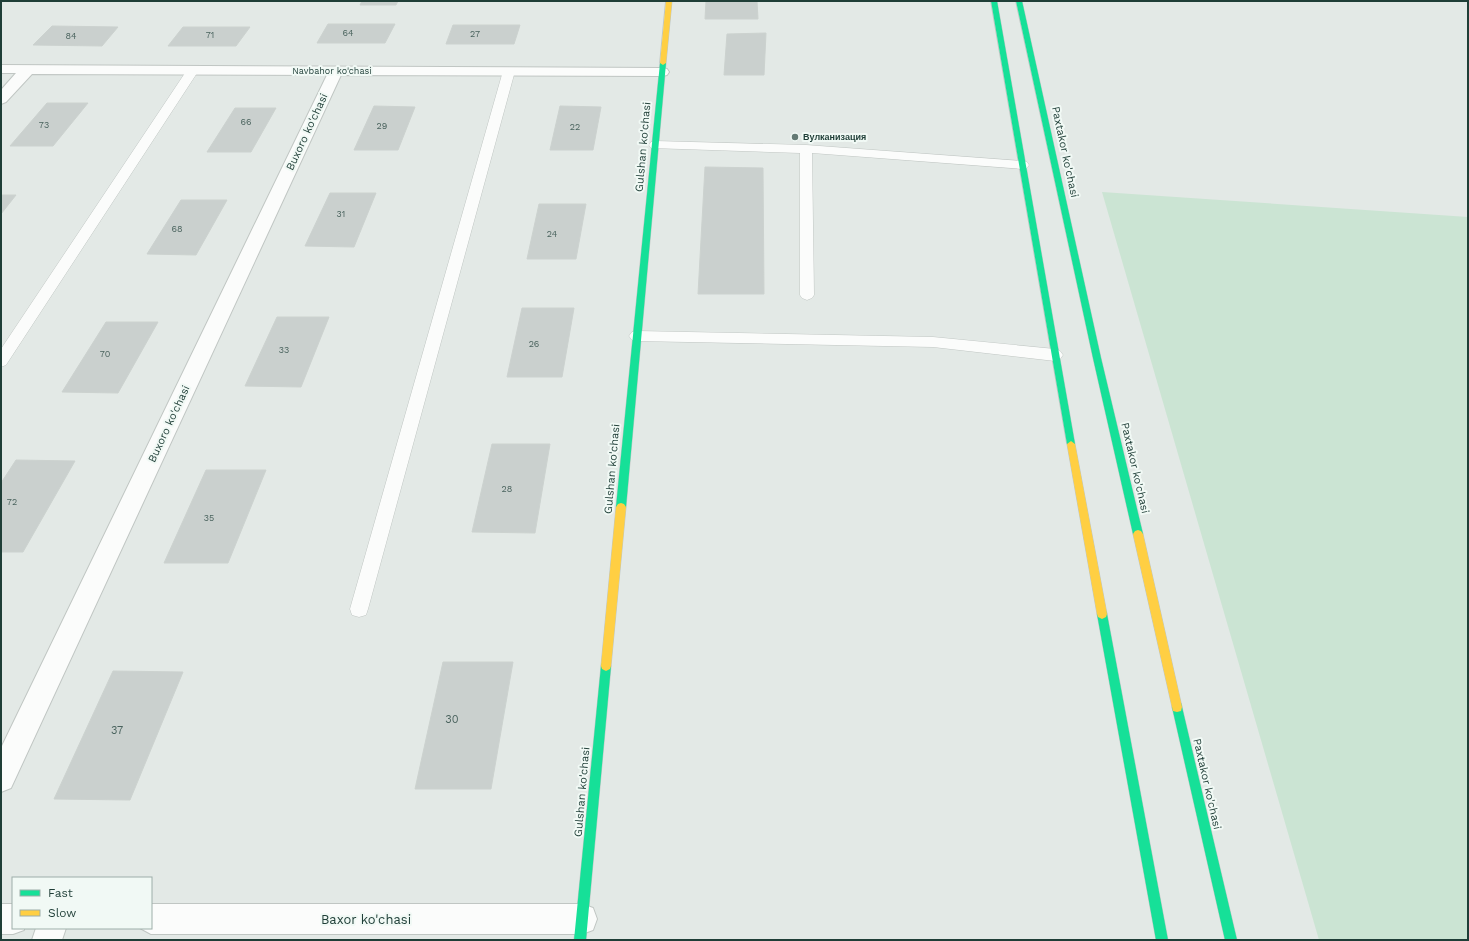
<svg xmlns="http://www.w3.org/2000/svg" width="1469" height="941" viewBox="0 0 1469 941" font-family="'Work Sans',sans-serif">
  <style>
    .green { fill: #cbe4d3 }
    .building { fill: #cad0ce; stroke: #ccd2cf }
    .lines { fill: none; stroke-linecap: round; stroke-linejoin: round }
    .lane-casing { stroke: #c0c6c3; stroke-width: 1 }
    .street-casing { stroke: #c0c6c3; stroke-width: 2 }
    .fast-casing { stroke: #bfc7c4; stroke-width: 1 }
    .slow-casing { stroke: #bfc7c4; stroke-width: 1 }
    .lane { fill: #fbfcfb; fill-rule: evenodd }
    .street { fill: #fbfcfb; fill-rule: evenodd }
    .fast { fill: #16e098; fill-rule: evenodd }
    .slow { fill: #ffcf43; fill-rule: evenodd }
    .poi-dot { fill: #647a74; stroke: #f1f9f5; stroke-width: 1.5 }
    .labels { text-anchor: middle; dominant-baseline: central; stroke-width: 4; stroke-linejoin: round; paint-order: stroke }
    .number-label { font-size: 9px; fill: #4a635e }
    .far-street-label { font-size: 9px; fill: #1f3e37; stroke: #f1f9f5 }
    .far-poi-label { font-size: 9px; font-weight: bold; fill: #1f3e37; stroke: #f1f9f5; text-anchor: start }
    .street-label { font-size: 11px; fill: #1f3e37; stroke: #f1f9f5 }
    .near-number-label { font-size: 11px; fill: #4a635e }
    .near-street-label { font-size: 13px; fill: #1f3e37; stroke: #f1f9f5 }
  </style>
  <rect width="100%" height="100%" fill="#e3e9e6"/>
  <path class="green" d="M1102 192 1468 217V940H1319Z"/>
  <path class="building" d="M362 1H398L396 5H360Z
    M706 1H757L758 19H705Z
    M328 24H395L385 43H317Z
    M453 25H520L514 44H446Z
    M52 26 118 27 102 46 33 45Z
    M183 27H250L236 46H168Z
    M766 33 764 75H724L727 34Z
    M47 103H88L53 146H10Z
    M374 106 415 107 398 150H354Z
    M560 106 601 107 593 150H550Z
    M235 108H276L251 152H207Z
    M705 167 763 168 764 294H698Z
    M330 193H376L354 247 305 246Z
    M1 195H16L1 214Z
    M181 200H227L196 255 147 254Z
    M539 204H586L576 259H527Z
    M522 308H574L562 377H507Z
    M277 317H329L301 387 245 386Z
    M106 322H158L118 393 62 392Z
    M492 444H550L535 533 472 532Z
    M16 460 75 461 23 552H1V483Z
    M206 470H266L228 563H164Z
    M443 662H513L491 789H415Z
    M113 671 183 672 130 800 54 799Z"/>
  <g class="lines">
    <defs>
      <path id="lane" d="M193 67 197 68 199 70 6 365 1 367V349L187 70 189 68Z
        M509 68 513 69 515 71 368 609 366 615 359 617 352 615 350 609 503 71 505 69Z
        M655 141 806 145 1023 161 1027 162 1029 165 1027 168 1023 169 812 153 814 295 812 298 807 300 802 298 800 295V153L651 148 649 145 651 142Z
        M637 331 933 337 1055 349 1060 351 1063 355 1060 359 1055 361 933 347 637 341 632 340 629 336 632 332Z"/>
      <path id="street" d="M1 65 662 68 667 69 669 72 667 75 662 76 341 75 11 788 1 792V748L327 75 32 74 6 102 1 104V90L16 73H1Z
        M1 904H13V928H24V930L13 934H1Z
        M151 904H582L593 908 597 919 593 930 582 934H151L140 928H151Z
        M36 928H66L62 940H32Z"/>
      <path id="fast" d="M991 1H997L1075 444 1071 447 1067 444Z
        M1016 1H1022L1101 358 1143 534 1141 537 1138 538 1135 537 1133 534 1093 358Z
        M663 61 666 63 626 507 624 510H618L616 507 660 63Z
        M1102 609 1106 611 1107 614 1168 940H1156L1097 614 1098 611Z
        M606 661 610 663 611 666 586 940H574L601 666 602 663Z
        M1177 702 1181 703 1182 707 1237 940H1225L1172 707 1173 703Z"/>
      <path id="slow" d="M666 1H672L666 63 663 65 660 63Z
        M1071 441 1075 444 1107 614 1106 617 1102 619 1098 617 1097 614 1067 444Z
        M621 503 624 504 626 507 611 666 610 669 606 671 602 669 601 666 616 507 618 504Z
        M1138 530 1141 531 1143 534 1182 707 1181 711 1177 712 1173 711 1172 707 1133 534 1135 531Z"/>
    </defs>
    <use href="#lane" class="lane-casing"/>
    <use href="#street" class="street-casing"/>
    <use href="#fast" class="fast-casing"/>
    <use href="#slow" class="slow-casing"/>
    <use href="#lane" class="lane"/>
    <use href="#street" class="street"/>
    <use href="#fast" class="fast"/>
    <use href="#slow" class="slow"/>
  </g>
  <circle class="poi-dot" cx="795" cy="137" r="4"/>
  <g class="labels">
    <g class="number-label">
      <text x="348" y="33">64</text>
      <text x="475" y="34">27</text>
      <text x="210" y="35">71</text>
      <text x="71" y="36">84</text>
      <text x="246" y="122">66</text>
      <text x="44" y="125">73</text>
      <text x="382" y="126">29</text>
      <text x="575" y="127">22</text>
      <text x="341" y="214">31</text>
      <text x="177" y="229">68</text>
      <text x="552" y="234">24</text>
      <text x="534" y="344">26</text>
      <text x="284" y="350">33</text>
      <text x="105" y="354">70</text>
      <text x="507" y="489">28</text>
      <text x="12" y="502">72</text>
      <text x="209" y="518">35</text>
    </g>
    <g class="far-street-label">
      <text x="332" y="71">Navbahor ko'chasi</text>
    </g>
    <g class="far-poi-label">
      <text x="803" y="137">Вулканизация</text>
    </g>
    <g class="street-label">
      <text transform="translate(307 132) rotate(-65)">Buxoro ko'chasi</text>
      <text transform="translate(643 147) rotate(-85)">Gulshan ko'chasi</text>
      <text transform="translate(1065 152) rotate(78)">Paxtakor ko'chasi</text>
      <text transform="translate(169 424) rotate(-65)">Buxoro ko'chasi</text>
      <text transform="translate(1135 468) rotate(77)">Paxtakor ko'chasi</text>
      <text transform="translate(612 469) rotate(-85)">Gulshan ko'chasi</text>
      <text transform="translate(1207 784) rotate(77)">Paxtakor ko'chasi</text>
      <text transform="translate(582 792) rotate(-85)">Gulshan ko'chasi</text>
    </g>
    <g class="near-number-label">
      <text x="452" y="719">30</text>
      <text x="117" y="730">37</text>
    </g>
    <g class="near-street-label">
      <text x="366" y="919">Baxor ko'chasi</text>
    </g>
  </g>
  <rect width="1469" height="941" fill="none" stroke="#1f3e37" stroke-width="4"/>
  <rect x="12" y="877" width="140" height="52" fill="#f1f9f5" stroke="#9daea9"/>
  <rect x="20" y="890" width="20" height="6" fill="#16e098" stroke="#9daea9"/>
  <text x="48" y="897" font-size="12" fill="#1f3e37">Fast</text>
  <rect x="20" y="910" width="20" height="6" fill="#ffcf43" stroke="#9daea9"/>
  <text x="48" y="917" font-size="12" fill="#1f3e37">Slow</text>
</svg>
